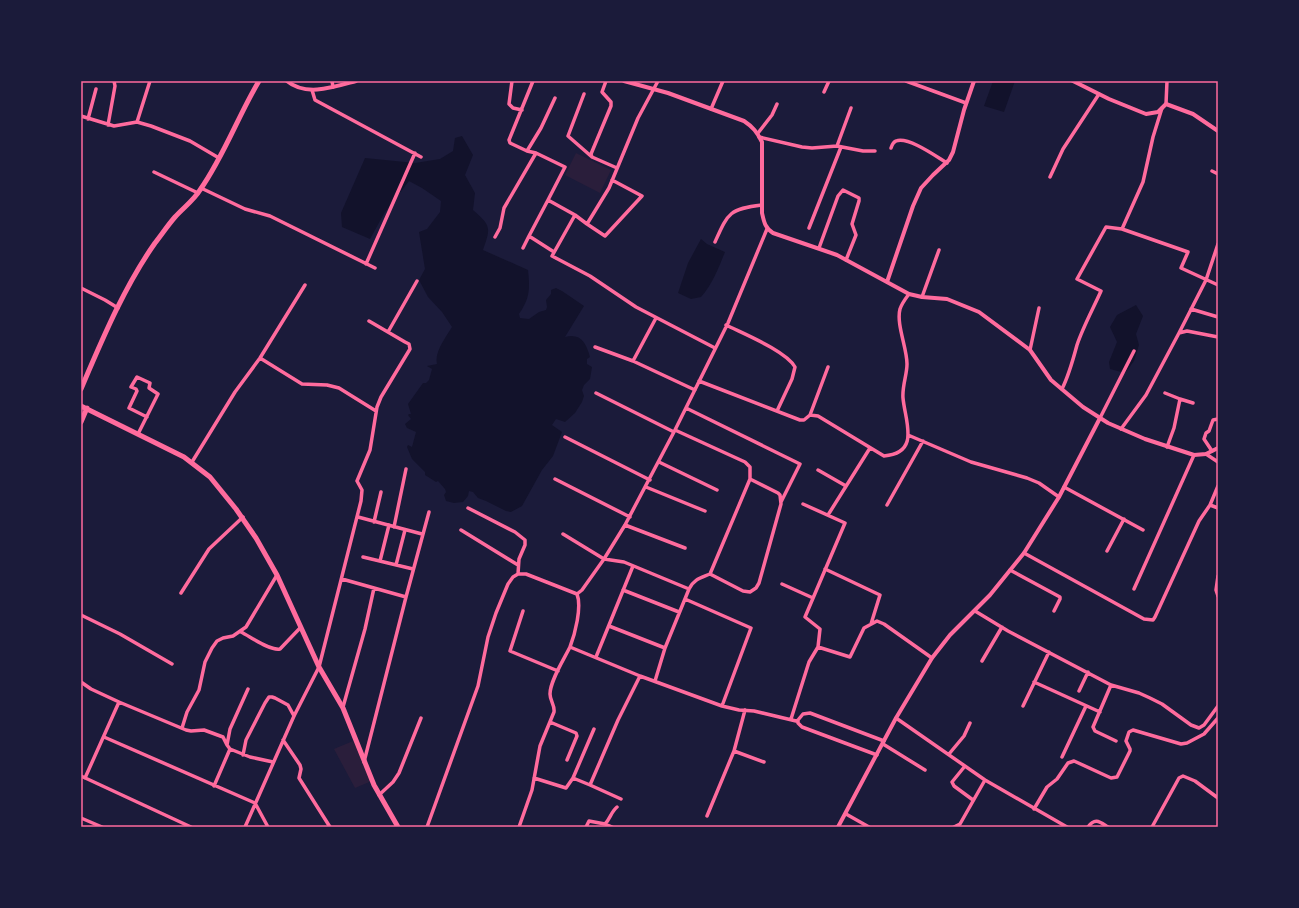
<svg xmlns="http://www.w3.org/2000/svg" width="1299" height="908" viewBox="0 0 1299 908" font-family="Mulish,sans-serif">
  <style>
    .green { fill: #2a1e3b }
    .water { fill: #12122b }
    .lines { fill: none; stroke-linecap: round; stroke-linejoin: round }
    .minor { stroke: #ff6b9d; stroke-width: 3.5 }
    .tertiary { stroke: #ff6b9d; stroke-width: 4 }
    .secondary { stroke: #ff6b9d; stroke-width: 5 }
    .neatline { fill: none; stroke: #ff6b9d; stroke-width: 1.5 }
  </style>
  <rect width="100%" height="100%" fill="#1b1b3a"/>
  <path class="green" d="M576 153 611 170 600 193 565 175Z
    M353 741 374 780 355 788 334 749Z"/>
  <path class="water" d="M993 81H1015L1004 112 984 106Z
    M462 136 473 155 465 175 475 193 473 210C491 226 491 227 483 250L528 270C530 289 530 298 519 314L520 318 529 319 539 312 546 310 547 307 546 300 551 294V290L556 288 562 291 584 306 565 337C581 333 586 343 590 357L587 359V364L592 367 590 379 584 385 582 390 584 396 582 402 575 413 565 422 556 419 552 425 562 432 553 456 542 470 522 506 511 512 506 511 486 501 478 498 473 492 469 491 468 496 463 502 454 503 446 501 444 495 446 492 445 489 438 481 436 482 425 475V472L412 459 407 447 408 445 412 447 416 432 407 428 405 424 411 419 408 415 409 414H411L408 404 423 383H426L429 380 432 369 427 366 437 364C434 352 446 337 452 327L442 312 428 297 419 280 425 269 419 232 427 229 440 212 441 201 422 188 409 181 385 212 370 239 342 227 341 213 365 158 415 163 440 159 453 151 455 138Z
    M701 239 707 244 725 252C719 267 712 285 701 297L691 299 678 293 688 263Z
    M1136 305 1143 316 1136 334 1139 345 1134 361 1125 373 1110 369 1109 362 1117 342 1110 327 1117 315Z"/>
  <g class="lines">
    <path class="minor" d="M332 81 333 87
      M512 81 509 104 513 108 522 110
      M606 81 602 92 611 102V106L591 154 592 157 617 168
      M906 81 966 103
      M312 90 315 100 421 157
      M824 92 829 81
      M584 94 568 136 592 157
      M1166 104 1167 81
      M711 109 723 81
      M81 116 114 126 137 122 151 126 190 141 219 158
      M88 119 96 89
      M137 122 150 81
      M108 125 115 86 114 81
      M758 133 772 115 777 104
      M759 137 802 147 812 148 837 146 863 151H875
      M837 146 851 108
      M891 148C892 145 893 142 896 141 908 136 937 157 947 163
      M527 151 510 143 509 140 533 81
      M536 153 527 151 541 128 555 98
      M1212 171 1218 174
      M154 172 198 193
      M1050 177 1063 149 1099 94
      M201 188 245 209 270 216 375 268
      M548 200 529 236 554 252
      M575 215 552 256 590 276 636 307 715 348
      M587 224 605 236 642 196 612 180
      M809 228 841 147
      M1122 229 1143 182 1153 137 1162 108
      M495 237 500 228 504 208 536 153 565 167 548 200 575 215 587 224 609 188 638 118 658 81
      M715 242C728 213 729 209 762 205
      M523 248 529 236
      M819 248 838 196 843 190 859 198V201L852 224 856 235 846 260
      M366 264 415 153
      M81 288 105 300 118 308
      M922 297 939 250
      M1191 309 1218 317
      M726 325C744 334 786 351 795 367L792 379 777 411
      M388 332 417 281
      M1179 333 1206 280 1218 244
      M595 347 633 361 695 390
      M1030 350 1039 308
      M260 358 302 384 327 385 339 388 376 411
      M633 361 656 318
      M699 381 800 420H804L810 415 818 416 884 456C921 453 905 421 903 398 902 386 907 375 907 364 907 348 896 324 900 309 902 303 906 298 909 294
      M1062 389C1069 375 1073 360 1077 345 1083 327 1093 309 1101 291L1077 279 1106 227 1122 229 1188 252 1181 268 1218 285
      M596 393 674 432
      M1165 393 1180 399
      M686 408 800 464 781 502
      M810 415 828 367
      M1100 418 1134 351
      M1121 429 1146 395 1179 333 1187 331 1218 337
      M675 430 745 462 750 467V479L710 574C701 578 694 579 689 589
      M138 434 158 394 149 388 150 383 137 377 131 387 136 389 137 391 129 408 147 417
      M908 435 971 462 1027 478 1039 483 1059 497
      M565 437 650 480
      M1167 447 1174 428 1180 399 1193 403
      M1212 451 1204 439 1206 433 1209 431 1213 420 1218 419
      M1206 454 1218 462
      M192 462 235 392 260 358 305 285
      M659 462 717 490
      M818 470 846 486
      M555 479 630 517
      M646 487 705 511
      M1064 487 1143 530
      M887 505 923 441
      M1210 505 1218 486
      M468 508 515 532 525 540V545L519 559 518 574
      M828 515 870 448
      M358 517 422 534
      M374 522 381 492
      M625 525 685 548
      M394 527 406 469
      M461 530 518 565
      M1107 551 1124 519
      M1024 553 1144 619 1153 620 1155 617 1199 521 1210 505 1218 508
      M363 557 413 569
      M380 561 389 525
      M396 565 405 530
      M825 569 880 595 871 624
      M1010 570 1060 597V599L1054 611
      M710 574 743 591 750 592 756 588 759 583 781 504 780 495 778 493 750 479
      M1218 576 1216 590 1218 596
      M342 579 406 597
      M782 584 813 598
      M1134 589 1194 455
      M623 590 679 612
      M181 593 209 549 243 517
      M577 594C582 607 575 634 570 647L640 676 722 706 739 710 754 711 796 721 798 720 803 714 810 713 884 741
      M685 599 751 628 722 706
      M523 611 510 651 558 671
      M975 611 1008 631 1111 685 1139 693 1150 698 1162 704 1191 725 1199 728 1204 725 1218 706
      M81 615 120 634 172 664
      M609 626 665 648
      M241 632C251 637 270 651 280 649L301 627
      M818 647 850 657 864 628 877 621 884 624 932 658
      M596 657 633 566
      M982 661 1002 627
      M655 681 665 648 689 589 624 562 604 559 625 525 675 430 728 323 767 229
      M81 682 91 689 119 702 85 778
      M1034 682 1100 712
      M1111 685 1093 727 1095 731 1116 741
      M1079 691 1088 672
      M119 702 186 730 191 731 204 730 223 737 227 745
      M1023 706 1049 652
      M343 707 365 629 374 588
      M896 718 985 780 1067 827
      M791 719 809 662 818 647 820 629 805 617 845 523 803 504
      M798 720V723L802 727 877 755
      M550 722 576 733 577 736 567 760
      M182 728 187 712 199 690 205 662 212 648 217 641 223 638 233 636 246 627 277 575
      M104 737 255 803 268 827
      M283 740 300 765 301 769 299 778 330 827
      M883 744 925 770
      M230 749 250 757 273 762
      M734 751 764 762
      M949 754 964 736 970 723
      M243 755 246 740 265 703 269 697H272L275 698 288 705 294 716
      M1062 757 1086 706
      M364 762 406 597 429 512
      M965 766 952 782 954 786 973 800
      M81 776 191 827
      M534 778 566 788 573 778 594 729
      M573 778 590 785
      M214 786 230 749 227 745 230 729 248 689
      M379 795 393 782 399 773 421 718
      M621 799 590 785 618 720 640 676
      M1034 809 1047 787 1057 779 1068 763 1074 761 1111 778 1117 777 1130 751V749L1126 741 1129 732 1133 730 1181 744 1187 743 1204 734 1218 718
      M846 814 869 827
      M707 816 734 751 745 710
      M81 818 102 827
      M605 824 612 827
      M245 827 294 716 319 667 361 501 362 490 357 481 370 450 377 407 381 397 410 349 409 344 405 342 369 321
      M427 827 478 686 488 637 496 613 508 584 513 577 518 574H526L577 594 582 590 604 559 563 534
      M519 827 532 790 540 746 554 712C555 705 550 701 550 694 550 681 564 659 570 647
      M586 827 589 821 605 824C610 819 611 812 617 807
      M954 827 960 824 985 780
      M1088 827C1095 817 1100 822 1108 827
      M1152 827 1179 778 1183 776 1195 781 1218 798"/>
    <path class="tertiary" d="M287 81C306 97 334 87 356 81
      M624 81 668 93 744 121C753 127 757 132 762 142V213C764 222 765 228 773 233L837 255 909 294 922 297 947 299 979 312 1030 350 1051 380 1083 407 1108 423 1145 439 1194 455 1206 454 1218 448
      M1073 81 1109 99 1146 114 1158 112 1166 104 1193 114 1218 131
      M887 282 913 206 921 188 933 175 949 160 953 152 964 110 974 81
      M838 827 896 718 932 658 950 635 990 595 1024 553 1059 497 1100 418"/>
    <path class="secondary" d="M81 389C102 340 124 287 155 243 162 234 168 225 175 217 183 208 194 200 200 190 224 156 238 116 259 81
      M81 406 184 457 210 477 236 509 256 538 277 575 319 667 343 708 374 785 398 827
      M81 422 87 408"/>
  </g>
  <rect width="1299" height="908" fill="none" stroke="#1b1b3a" stroke-width="164"/>
  <rect x="82" y="82" width="1135" height="744" class="neatline"/>
</svg>
